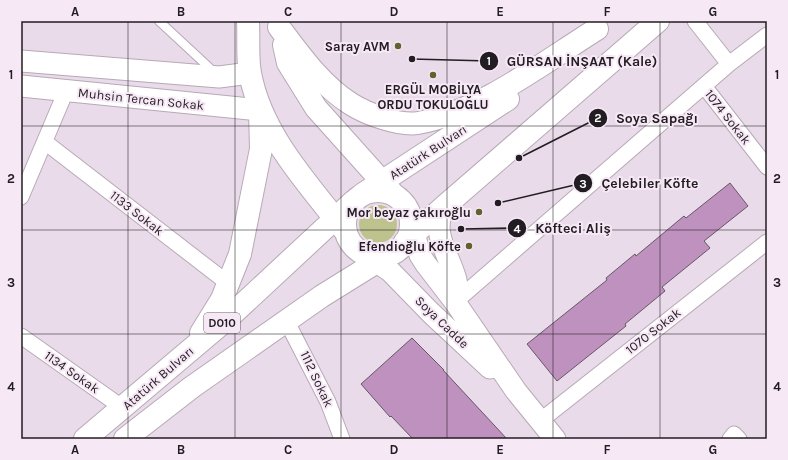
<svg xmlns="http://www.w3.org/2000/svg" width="788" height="460" viewBox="0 0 788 460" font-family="Karla,sans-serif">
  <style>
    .green { fill: #bec28d }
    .building { fill: #bf91be; stroke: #655864 }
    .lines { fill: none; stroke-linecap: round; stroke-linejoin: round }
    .lane-casing { stroke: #b7a9b6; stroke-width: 10 }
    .street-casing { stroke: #b7a9b6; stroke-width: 17 }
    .secondary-casing { stroke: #b7a9b6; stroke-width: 23 }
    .highway-casing { stroke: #b7a9b6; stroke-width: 24 }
    .lane { stroke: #fff; stroke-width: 8 }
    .street { stroke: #fff; stroke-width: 15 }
    .secondary { stroke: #fff; stroke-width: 21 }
    .highway { stroke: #fff; stroke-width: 22 }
    .grid { fill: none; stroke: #221d22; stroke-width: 1; stroke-opacity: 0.55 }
    .poi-dot { fill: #606330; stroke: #f7e8f6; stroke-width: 1.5 }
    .labels { text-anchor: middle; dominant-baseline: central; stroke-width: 4; stroke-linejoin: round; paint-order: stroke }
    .shield { fill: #f7e8f6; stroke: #625a62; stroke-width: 1 }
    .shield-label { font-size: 12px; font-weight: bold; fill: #221d22 }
    .poi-label { font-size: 13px; font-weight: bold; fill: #221d22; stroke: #f7e8f6; text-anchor: end }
    .street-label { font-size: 13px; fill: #221d22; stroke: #f7e8f6 }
    .leader { fill: none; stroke: #221d22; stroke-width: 1.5 }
    .callout-dot { fill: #221d22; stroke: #f7e8f6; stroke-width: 1.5 }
    .mark-label { font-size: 12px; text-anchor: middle; font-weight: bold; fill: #fff }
    .callout-label { font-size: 14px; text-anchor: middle; font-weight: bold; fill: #221d22; stroke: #f7e8f6; stroke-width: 4; stroke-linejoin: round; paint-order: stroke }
    .neatline { fill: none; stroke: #221d22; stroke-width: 1.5 }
    .grid-label { font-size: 13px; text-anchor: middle; font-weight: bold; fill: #221d22 }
  </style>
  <rect width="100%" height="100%" fill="#e9dbe9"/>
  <path class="green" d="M359 224a19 19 0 1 1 38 0a19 19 0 1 1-38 0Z"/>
  <path class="building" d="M730 183 748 206 704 241 710 248 662 287 665 291 625 324 626 326 557 381 527 344 607 280 606 278 635 254 636 256 684 216 686 218Z
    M412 338 444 370H443L507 439H413L391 416 390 417 361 384Z"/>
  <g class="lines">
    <defs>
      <path id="lane" d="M159 21 214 72"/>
      <path id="street" d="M695 21 729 64
        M704 86 767 167
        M45 142 229 284
        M21 197 66 91
        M455 302 729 64 767 35
        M287 322 328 402 342 439
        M21 336 123 408
        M540 421 767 242
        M730 439 734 434 739 439"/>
      <path id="secondary" d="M21 61 219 77 250 73
        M21 86 260 110
        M446 205C428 231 450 255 456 280 458 287 456 295 455 302
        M411 222 420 255 425 263 455 302 516 391 555 439
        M366 255 390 271 431 313 490 368"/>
      <path id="highway" d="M248 21C249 38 247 57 250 73 261 134 308 184 345 231
        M279 27C300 55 321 85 351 104 367 114 399 126 418 123 480 112 544 62 597 29
        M284 45 288 63 316 108 394 195
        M345 224a33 33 0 1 1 66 0a33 33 0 1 1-66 0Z
        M363 194 508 99
        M405 242 446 205 658 21
        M201 333 222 299 240 254 261 149 260 110
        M85 439 227 319 354 201
        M125 439 192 387 322 296 388 255"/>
    </defs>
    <use href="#lane" class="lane-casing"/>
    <use href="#street" class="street-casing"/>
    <use href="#secondary" class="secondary-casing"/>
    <use href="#highway" class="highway-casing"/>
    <use href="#lane" class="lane"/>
    <use href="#street" class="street"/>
    <use href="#secondary" class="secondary"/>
    <use href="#highway" class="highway"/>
  </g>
  <path class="grid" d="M128 21V439M235 21V439M341 21V439M447 21V439M553 21V439M660 21V439M21 126H767M21 230H767M21 334H767"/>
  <g class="poi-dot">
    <circle cx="398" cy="46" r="4"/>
    <circle cx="433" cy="75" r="4"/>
    <circle cx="479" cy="212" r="4"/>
    <circle cx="469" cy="246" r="4"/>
  </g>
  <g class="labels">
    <rect class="shield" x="204" y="313" width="36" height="20" rx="3"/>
    <g class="shield-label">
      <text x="222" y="323">D010</text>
    </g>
    <g class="poi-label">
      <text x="390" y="46">Saray AVM</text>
      <text x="433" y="89" text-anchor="middle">ERGÜL MOBİLYA<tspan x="433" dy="15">ORDU TOKULOĞLU</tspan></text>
      <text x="471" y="212">Mor beyaz çakıroğlu</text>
      <text x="461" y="246">Efendioğlu Köfte</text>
    </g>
    <g class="street-label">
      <text transform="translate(141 99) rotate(6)">Muhsin Tercan Sokak</text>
      <text transform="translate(728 117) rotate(52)">1074 Sokak</text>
      <text transform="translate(428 152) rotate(-33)">Atatürk Bulvarı</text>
      <text transform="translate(137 213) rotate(38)">1133 Sokak</text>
      <text transform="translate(442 322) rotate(44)">Soya Cadde</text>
      <text transform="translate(653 331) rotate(-38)">1070 Sokak</text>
      <text transform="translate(72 372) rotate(35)">1134 Sokak</text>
      <text transform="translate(158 378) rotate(-41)">Atatürk Bulvarı</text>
      <text transform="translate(317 379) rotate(65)">1112 Sokak</text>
    </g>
  </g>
  <path class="leader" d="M412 59L489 61M519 158L598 118M498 203L583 183M461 229L517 228"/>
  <g class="callout-dot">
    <circle cx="412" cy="59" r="4"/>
    <circle cx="519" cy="158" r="4"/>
    <circle cx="498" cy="203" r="4"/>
    <circle cx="461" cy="229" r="4"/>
    <circle cx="489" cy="61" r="10"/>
    <circle cx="598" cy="118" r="10"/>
    <circle cx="583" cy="183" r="10"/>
    <circle cx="517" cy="228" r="10"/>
  </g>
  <g class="mark-label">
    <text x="489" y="65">1</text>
    <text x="598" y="122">2</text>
    <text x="583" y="188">3</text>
    <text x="517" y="233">4</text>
  </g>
  <g class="callout-label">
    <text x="582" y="66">GÜRSAN İNŞAAT (Kale)</text>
    <text x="657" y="123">Soya Sapağı</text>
    <text x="650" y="188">Çelebiler Köfte</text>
    <text x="573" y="233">Köfteci Aliş</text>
  </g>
  <rect width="788" height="460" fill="none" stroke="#f7e8f6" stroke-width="44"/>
  <rect x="22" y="22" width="744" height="416" class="neatline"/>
  <g class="grid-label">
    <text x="75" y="16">A</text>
    <text x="181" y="16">B</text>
    <text x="288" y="16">C</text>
    <text x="394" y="16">D</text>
    <text x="500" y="16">E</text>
    <text x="607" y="16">F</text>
    <text x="713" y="16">G</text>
    <text x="11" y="79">1</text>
    <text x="777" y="79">1</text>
    <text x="11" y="183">2</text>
    <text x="777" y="183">2</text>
    <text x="11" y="287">3</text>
    <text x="777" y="287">3</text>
    <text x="11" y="391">4</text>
    <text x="777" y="391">4</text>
    <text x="75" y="454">A</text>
    <text x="181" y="454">B</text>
    <text x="288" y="454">C</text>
    <text x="394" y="454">D</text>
    <text x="500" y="454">E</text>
    <text x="607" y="454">F</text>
    <text x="713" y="454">G</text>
  </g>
</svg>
